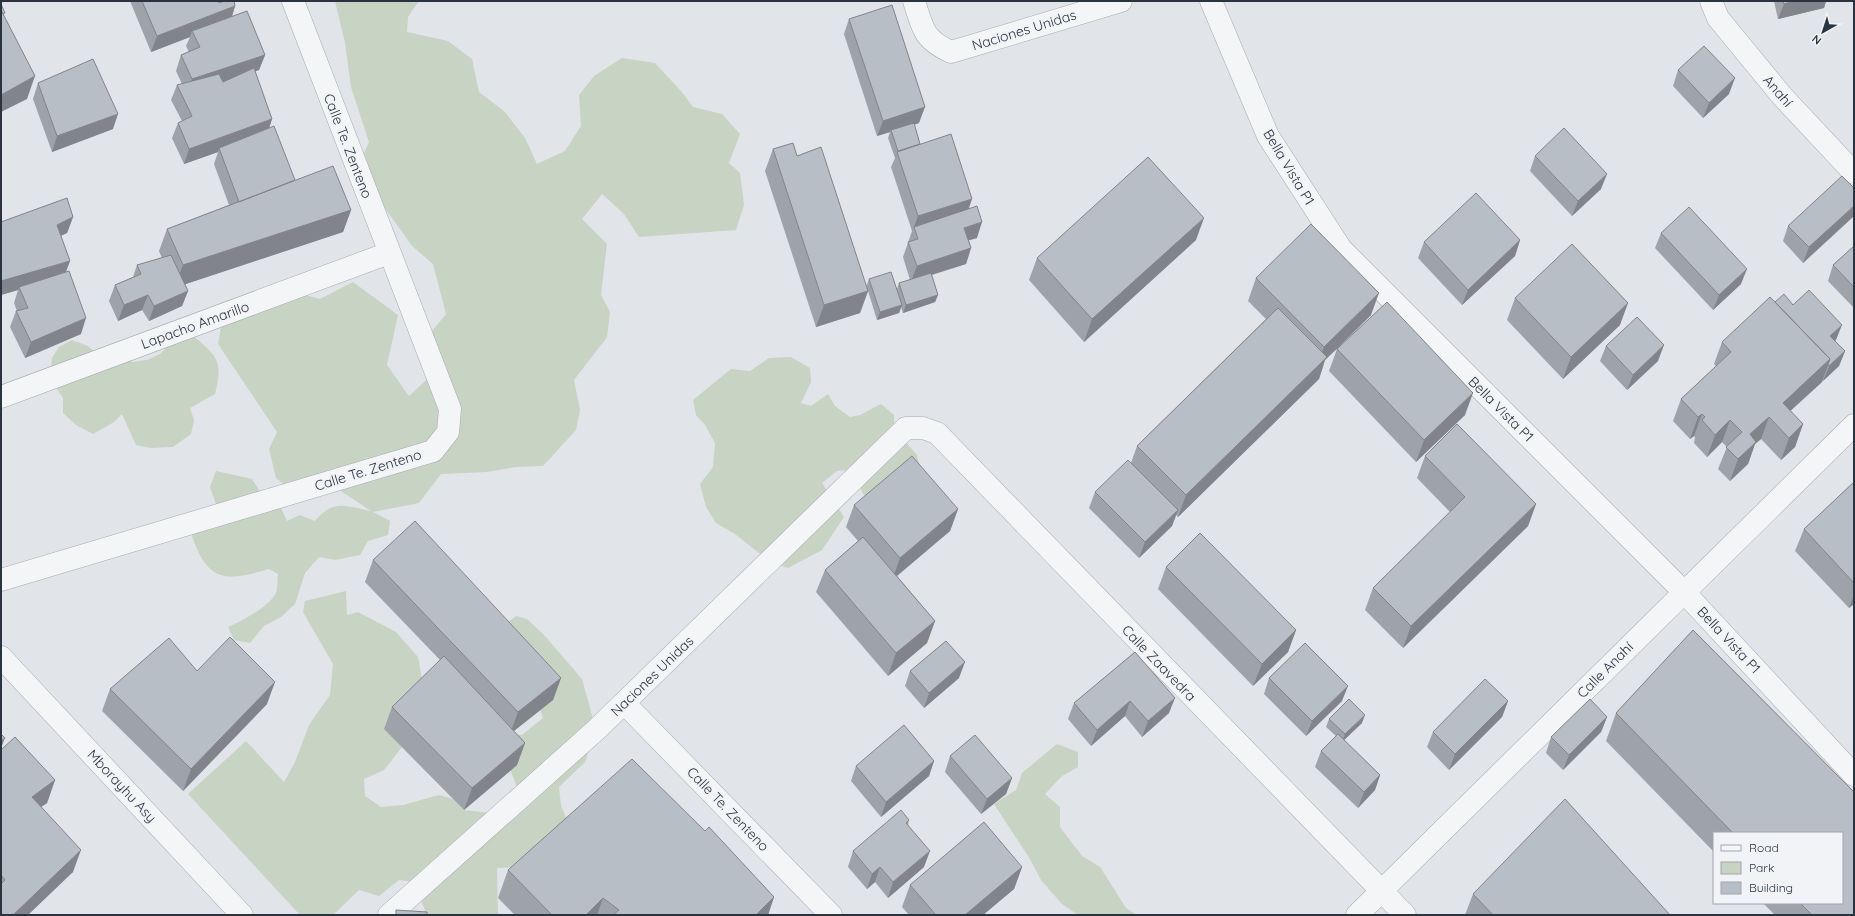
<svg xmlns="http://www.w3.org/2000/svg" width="1855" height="916" viewBox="0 0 1855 916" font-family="Quicksand,sans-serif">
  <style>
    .green { fill: #c7d3c3 }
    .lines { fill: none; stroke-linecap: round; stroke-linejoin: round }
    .minor-casing { stroke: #a6abb3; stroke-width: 23 }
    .minor { stroke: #f4f5f7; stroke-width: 22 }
    .wall { fill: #9ea3aa }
    .shaded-wall { fill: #81858b }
    .building { fill: #b8bec6; stroke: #81858b }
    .labels { text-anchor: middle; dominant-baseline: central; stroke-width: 4; stroke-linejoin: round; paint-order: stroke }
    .street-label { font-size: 14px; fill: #2a3340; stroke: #f1f3f7 }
  </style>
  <rect width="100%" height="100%" fill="#e1e4e9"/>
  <path class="green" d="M335 1H419L408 17 407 32 448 41 472 59 479 92 505 112 525 138 537 164 565 151 581 126 579 95 594 76 622 58 655 63 681 91 693 107 722 114 740 134 729 163 740 173 744 205 736 230 639 237 624 214 602 194 582 219 607 244 601 295 610 312 607 337 574 380 580 410 576 430 543 466 515 467 487 472 441 474 419 503 373 512 390 521 388 535 368 541 360 555 335 560 319 557 305 573 295 604 281 617 264 626 250 643 234 640 228 627C242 621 269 607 276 593 278 588 277 579 278 574L269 569C223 583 207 581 191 533L202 515 216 504 210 487 216 471 252 479 262 495 281 508 287 521 300 515 315 521C334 498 347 507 371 511L335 487 294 493 276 478 269 449 277 432 218 344 223 316 289 291 320 299 353 282 398 315 387 365 409 396 434 373 423 342 446 314 433 264 412 246 357 169 369 142 351 87 345 43Z
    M191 334C216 355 224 360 215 394L190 408 194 420 191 434 173 447 150 448 136 445 122 414 114 422 93 434 76 425 63 413V398L50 378 52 358 59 347 72 340 88 346 99 355 119 354 132 362 147 360 160 354 175 339Z
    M791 357 810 368 811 382 801 403 811 406 828 394 835 406 850 417 860 415 881 404 894 415V429L917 455 920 470 875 503 863 494 853 469 837 471 822 483 844 517 822 550 788 568 769 561 735 534 716 523 706 507 700 484 713 467 715 443 705 425 696 415 693 400 731 369 750 371 769 358Z
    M346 591 347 615 358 612 396 632 418 657 424 690 402 747 384 770 364 779 365 796 381 807 403 805 439 795 453 799 464 810 491 813 517 787 502 749 510 734 522 735 543 718 531 685 493 634 516 616 527 619 545 636 582 679 596 730 585 762 559 787 561 806 571 828 522 867 497 868 498 915H427L416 889 415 882 399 880 379 896 359 890 333 915H300L188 794 246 741 284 782 295 762 309 725 330 695 333 664 303 612 305 601Z
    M1057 744 1078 752V767L1062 776 1045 794 1060 807V827L1082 856 1100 867 1126 908 1137 915H1078L1062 904 1041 880 1030 859 994 804 1016 790 1022 773Z"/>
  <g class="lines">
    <defs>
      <path id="minor" d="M914 1C923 29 923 39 951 52L1121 1
        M1211 1 1268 136 1341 249 1684 592 1854 775
        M1711 1 1718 18 1782 96 1854 173
        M1 397 389 253
        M1 580 433 451 448 432 450 409 293 1
        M1 657 242 915
        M624 703 831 915
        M389 915 596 730 906 428H923L937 433 1405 915
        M1357 915 1854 425"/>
    </defs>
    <use href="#minor" class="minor-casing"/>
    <use href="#minor" class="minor"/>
  </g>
  <path class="wall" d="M130 1H218L219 3 235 6 232 17 265 55 259 70 255 71 272 119 269 128 295 180 351 210 343 232 185 284 188 291 182 306 149 321 142 310 118 321 109 301 115 285 133 277 137 265 162 258 159 251 167 229 229 205 214 164 218 152 184 164 172 138 178 123 182 121 171 100 177 85 182 84 176 71 181 55 189 52 186 46 190 37 151 52Z
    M1774 1H1826L1824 8 1778 19Z
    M849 19 919 123 914 125 920 144 969 209 977 238 969 240 971 248 966 264 932 275 938 295 935 302 903 313 901 307 899 313 877 320 868 291 860 313 816 327 765 171 773 149 797 156 866 287 869 279 897 289 899 283 910 280 903 257 912 231 891 167 895 158 888 138 890 132 877 136 844 34Z
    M1678 70 1729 94 1703 118 1673 86Z
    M38 83 113 129 52 152 33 99Z
    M1535 156 1601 189 1572 216 1530 171Z
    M1854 188V216L1803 263 1783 241 1788 226Z
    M73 217 67 233 61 236 70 261 66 272 81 334 25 358 10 327 16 311H17L14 303 18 290 1 295V222Z
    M1661 233 1741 284 1713 310 1655 248Z
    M1196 240 1084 342 1029 280 1037 258Z
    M1520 240 1515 256 1462 305 1418 258 1424 242Z
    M1854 246V308L1828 281 1833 265Z
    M1256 278 1371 315 1338 348 1465 415 1416 462 1329 371 1337 349 1325 360 1319 379 1178 517 1176 515 1172 526 1139 558 1089 508 1095 492 1131 463 1137 446 1266 319 1248 301Z
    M1515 298 1620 325 1563 379 1507 320Z
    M1775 302 1793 305 1836 340 1835 341 1845 351 1839 366 1823 381 1822 380V382L1790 411 1803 424 1795 447 1781 460 1761 439 1755 444 1748 464 1730 481 1718 469 1727 447 1722 442 1707 457 1694 443 1695 437 1694 436 1690 439 1673 421 1681 399 1716 366 1714 364 1722 342Z
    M1606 346 1658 361 1627 390 1600 361Z
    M1425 456 1536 504 1528 526 1403 648 1365 610 1373 588 1450 512 1417 478Z
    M1854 482V604L1849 608 1795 551 1804 529Z
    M854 505 958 509 950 531 897 576 935 621 927 643 888 676 816 592 825 570 858 541 846 527Z
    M373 560 561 678 553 700 514 731 525 743 517 765 464 810 384 729 392 707 440 660 365 582Z
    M1166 567 1296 630 1288 652 1253 686 1158 589Z
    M1693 630 1854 792V915H1775L1763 903H1842V833H1714V852L1606 741 1616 713Z
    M1135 652 1169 713 1142 737 1125 716 1091 746 1068 719 1074 703Z
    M197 671 267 704 183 791 102 711 110 689Z
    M910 671 959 678 924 708 905 686Z
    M1269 678 1342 701 1306 736 1264 694Z
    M1508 701 1502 717 1449 770 1427 747 1433 732Z
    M1607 717 1601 732 1563 770 1546 753 1551 737Z
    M1329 719 1362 723 1344 740 1380 775 1375 790 1358 808 1315 767 1321 751 1336 736 1326 727Z
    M1 750 55 780 47 803 41 807 73 872 1 915Z
    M950 756 1012 778 1006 794 981 814 945 772Z
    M934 761 929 776 881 817 851 781 856 766Z
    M909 820 908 825 924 867 888 898 875 882 867 889 848 867 853 851Z
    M705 831 774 897 768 915H515L498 898 508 870Z
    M1022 867 1014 889 983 915H909L902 907 910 885Z
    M1473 894 1670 915H1465Z"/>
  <path class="shaded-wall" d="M1794 1H1826L1824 8 1778 19 1784 4Z
    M235 6 230 22 192 31 190 37 151 52 157 36Z
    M265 55 259 70 186 94 192 79Z
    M35 76 27 99 1 112V95Z
    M1735 78 1729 94 1703 118 1709 103Z
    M925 107 919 123 891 132V130L890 132 877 136 883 121Z
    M118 114 113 129 52 152 57 136Z
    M272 119 267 135 219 148 218 152 184 164 189 149Z
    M1607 174 1601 189 1572 216 1578 201Z
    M972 199 967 214 914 227 918 216Z
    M1854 206V216L1803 263 1809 247Z
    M351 210 343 232 174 288 183 265Z
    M73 217 67 233 51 240 57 225Z
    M1204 218 1196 240 1084 342 1092 319Z
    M982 222 977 238 959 243 964 228Z
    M1520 240 1515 256 1462 305 1468 290Z
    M971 248 966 264 911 281 917 266Z
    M70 261 64 276 19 287 18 290 1 295V281Z
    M1747 269 1741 284 1713 310 1719 295Z
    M188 291 182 306 149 321 154 306Z
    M868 291 860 313 816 327 824 305Z
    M1379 293 1371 315 1325 360 1319 379 1178 517 1186 495 1317 366 1324 347Z
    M148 295 142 310 118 321 124 305Z
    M938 295 935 302 903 313 906 305Z
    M1628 303 1620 325 1563 379 1571 357Z
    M902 305 899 313 877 320 880 312Z
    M86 318 81 334 25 358 31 342Z
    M1842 325 1836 340 1825 351 1830 336Z
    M1664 345 1658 361 1627 390 1633 375Z
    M1845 351 1839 366 1823 381 1829 366Z
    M1830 359 1822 382 1776 424 1783 403Z
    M1473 393 1465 415 1416 462 1424 440Z
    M1702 414 1694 436 1690 439 1698 417Z
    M1769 417 1761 439 1755 444 1748 464 1730 481 1738 459 1750 434Z
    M1730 420 1722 442 1707 457 1715 435Z
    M1803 424 1795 447 1781 460 1789 438Z
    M1536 504 1528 526 1403 648 1411 626Z
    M958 509 950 531 892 580 900 558Z
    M1178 510 1172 526 1139 558 1145 542Z
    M1854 595V604L1849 608Z
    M935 621 927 643 888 676 896 653Z
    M1296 630 1288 652 1253 686 1262 664Z
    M965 662 959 678 924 708 929 693Z
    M561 678 553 700 510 734 518 712Z
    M275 682 267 704 183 791 191 769Z
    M1348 686 1342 701 1306 736 1312 721Z
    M1175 698 1169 713 1142 737 1148 721Z
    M1130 701 1125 716 1091 746 1097 730Z
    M1508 701 1502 717 1449 770 1455 754Z
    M1365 715 1362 723 1342 742 1345 734Z
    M1607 717 1601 732 1563 770 1569 755Z
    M5 738 1 748V741Z
    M525 743 517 765 464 810 472 788Z
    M934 761 929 776 881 817 886 802Z
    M1380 775 1375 790 1358 808 1364 792Z
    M1012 778 1006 794 981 814 987 799Z
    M55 780 47 803 24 819 32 797Z
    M81 850 73 872 28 915H13Z
    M930 851 924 867 888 898 893 882Z
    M880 867 875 882 867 889 872 874Z
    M1022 867 1014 889 983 915H965Z
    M774 897 768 915H756Z
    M603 898 597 915H586Z"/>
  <path class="building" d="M142 1H218L219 3 224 1H234L235 6 157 36Z
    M1783 1H1794L1784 4Z
    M1 4 5 13 3 14 1 10Z
    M892 5 925 107 883 121 849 19Z
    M1 10 35 76 1 95Z
    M247 11 265 55 192 79 181 55 200 47 192 31Z
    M1704 46 1735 78 1709 103 1678 70Z
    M93 59 118 114 57 136 38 83Z
    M254 68 272 119 189 149 178 123 192 116 177 85 219 74 223 82Z
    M914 123 920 144 898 151 891 130Z
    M274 126 295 180 239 202 219 148Z
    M1564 128 1607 174 1578 201 1535 156Z
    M951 134 972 199 918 216 897 152Z
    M793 143 797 156 821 147 868 291 824 305 773 149Z
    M1148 157 1204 218 1092 319 1037 258Z
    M333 166 351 210 183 265 167 229Z
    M1842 176 1854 188V206L1809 247 1788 226Z
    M1476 193 1520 240 1468 290 1424 242Z
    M67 198 73 217 57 225 70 261 1 281V222Z
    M977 206 982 222 964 228 971 248 917 266 908 242 918 239 914 227Z
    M1689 207 1747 269 1719 295 1661 233Z
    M1311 224 1379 293 1324 347 1256 278Z
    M1572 244 1628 303 1571 357 1515 298Z
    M1854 246V287L1833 265Z
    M171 255 188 291 154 306 148 295 124 305 115 285 141 274 137 265Z
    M69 271 86 318 31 342 16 311 28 308 19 287Z
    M891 272 902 305 880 312 869 279Z
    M931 273 938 295 906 305 899 283Z
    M1809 290 1842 325 1830 336 1845 351 1829 366 1828 365 1830 359 1775 302 1784 294 1793 305Z
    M1770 297 1830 359 1783 403 1803 424 1789 438 1769 417 1750 434 1756 442 1738 459 1726 447 1742 432 1730 420 1715 435 1702 420 1705 417 1702 414 1698 417 1681 399 1731 352 1722 342Z
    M1387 302 1473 393 1424 440 1337 349Z
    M1278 308 1327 357 1186 495 1137 446Z
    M1637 317 1664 345 1633 375 1606 346Z
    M1457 424 1536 504 1411 626 1373 588 1465 497 1425 456Z
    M912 456 958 509 900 558 854 505Z
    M1128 460 1178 510 1145 542 1095 492Z
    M1854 482V583L1804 529Z
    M415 521 561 678 518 712 373 560Z
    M1200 533 1296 630 1262 664 1166 567Z
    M863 537 935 621 896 653 825 570Z
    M1693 630 1854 792V915H1812L1800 903H1842V833H1733L1616 713Z
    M230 637 275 682 191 769 110 689 169 638 197 671Z
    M946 641 965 662 929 693 910 671Z
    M1305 643 1348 686 1312 721 1269 678Z
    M1135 652 1175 698 1148 721 1130 701 1097 730 1074 703Z
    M444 656 525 743 472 788 392 707Z
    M1485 679 1508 701 1455 754 1433 732Z
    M1349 699 1365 715 1345 734 1329 719Z
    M1590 699 1607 717 1569 755 1551 737Z
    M904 725 934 761 886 802 856 766Z
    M1 734 5 738 1 741Z
    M1338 734 1380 775 1364 792 1321 751Z
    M975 735 1012 778 987 799 950 756Z
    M15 737 55 780 32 797 81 850 13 915H1V884L5 880 1 875V750Z
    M632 759 705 831 709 827 774 897 756 915H613L619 910 603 898 586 915H552L508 870Z
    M1565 799 1670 915H1493L1473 894Z
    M901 810 909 820 906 823 930 851 893 882 880 867 872 874 853 851Z
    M984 822 1022 867 965 915H936L910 885Z
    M396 910 427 912V915H396Z"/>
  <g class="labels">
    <g class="street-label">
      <text transform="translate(1024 30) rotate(-17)">Naciones Unidas</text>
      <text transform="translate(1778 91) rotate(49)">Anahí</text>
      <text transform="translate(348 146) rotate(69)">Calle Te. Zenteno</text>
      <text transform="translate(1289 167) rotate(59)">Bella Vista P1</text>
      <text transform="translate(195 325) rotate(-20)">Lapacho Amarillo</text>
      <text transform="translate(1501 409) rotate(45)">Bella Vista P1</text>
      <text transform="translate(368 470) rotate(-17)">Calle Te. Zenteno</text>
      <text transform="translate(1729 640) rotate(47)">Bella Vista P1</text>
      <text transform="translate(1159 663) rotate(46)">Calle Zaavedra</text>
      <text transform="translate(1605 670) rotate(-45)">Calle Anahí</text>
      <text transform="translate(652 676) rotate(-44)">Naciones Unidas</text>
      <text transform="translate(122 786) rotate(47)">Mborayhu Asy</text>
      <text transform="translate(728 809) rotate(46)">Calle Te. Zenteno</text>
    </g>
  </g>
  <rect width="1855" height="916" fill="none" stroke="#2a3340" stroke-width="4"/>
  <rect x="1713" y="832" width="130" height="72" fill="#f1f3f7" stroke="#a1a6ae"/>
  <rect x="1721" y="845" width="20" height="6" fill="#f4f5f7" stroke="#a1a6ae"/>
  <text x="1749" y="852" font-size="12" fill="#2a3340">Road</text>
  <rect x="1721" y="862" width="20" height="12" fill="#c7d3c3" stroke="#a1a6ae"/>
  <text x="1749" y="872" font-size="12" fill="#2a3340">Park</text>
  <rect x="1721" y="882" width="20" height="12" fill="#b8bec6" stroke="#a1a6ae"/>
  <text x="1749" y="892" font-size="12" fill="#2a3340">Building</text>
  <g transform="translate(1823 32) rotate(219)" stroke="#f1f3f7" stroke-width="3" paint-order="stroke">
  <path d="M0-3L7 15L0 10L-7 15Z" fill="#2a3340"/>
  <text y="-6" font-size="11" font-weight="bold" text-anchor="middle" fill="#2a3340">N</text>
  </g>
</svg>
